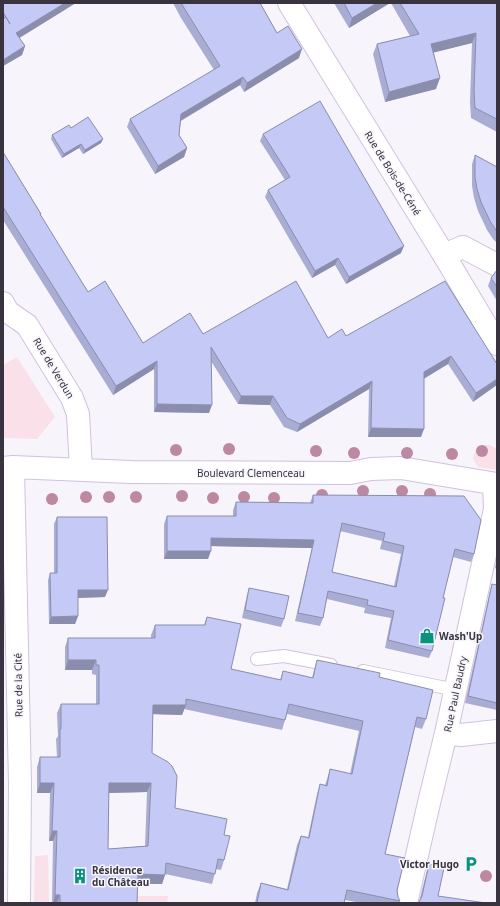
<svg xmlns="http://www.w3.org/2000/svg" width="500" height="906" viewBox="0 0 500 906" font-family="'Noto Sans',sans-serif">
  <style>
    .green { fill: #fae0e8 }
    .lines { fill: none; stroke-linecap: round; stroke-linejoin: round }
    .lane-casing { stroke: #d0c1e1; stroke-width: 14 }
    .street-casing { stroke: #d0c1e1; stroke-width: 24 }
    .secondary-casing { stroke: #d0c1e1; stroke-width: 24 }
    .lane { stroke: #fff; stroke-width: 12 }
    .street { stroke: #fff; stroke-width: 22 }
    .secondary { stroke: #fff; stroke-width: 22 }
    .tree { fill: #bd88a1 }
    .wall { fill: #a9add4; fill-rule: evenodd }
    .shaded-wall { fill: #8a8dac }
    .building { fill: #c5c9f6; stroke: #8a8dac; fill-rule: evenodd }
    .labels { text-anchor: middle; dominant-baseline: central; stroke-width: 3; stroke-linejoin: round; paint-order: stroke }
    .street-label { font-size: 10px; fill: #38333f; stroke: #f7f5fb }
    .poi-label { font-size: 10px; font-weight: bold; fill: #38333f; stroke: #f7f5fb; text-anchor: start }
  </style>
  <rect width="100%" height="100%" fill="#f7f5fb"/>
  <path class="green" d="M17 357 55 417 37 439 3 438V365Z
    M490 445 497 449V470L478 467 473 459 477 446Z
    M48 855 49 902H34L35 856Z
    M134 896H168L167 903H134Z"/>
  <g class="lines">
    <defs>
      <path id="lane" d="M257 659 284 656 331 665
        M363 671 456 690"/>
      <path id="street" d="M444 255 463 247 497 265
        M3 303 8 312 27 325 72 398 78 414 81 470
        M13 467 20 784 19 903
        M3 468 13 467 130 472 350 473 371 469 401 468 497 484
        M446 733 461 735 497 731
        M406 903 429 803 446 733 495 509 494 484"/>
      <path id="secondary" d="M289 3 444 255 497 344"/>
    </defs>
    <use href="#lane" class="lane-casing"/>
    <use href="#street" class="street-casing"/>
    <use href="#secondary" class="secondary-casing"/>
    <use href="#lane" class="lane"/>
    <use href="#street" class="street"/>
    <use href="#secondary" class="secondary"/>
  </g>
  <g class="tree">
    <circle cx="229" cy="449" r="6"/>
    <circle cx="176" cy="450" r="6"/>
    <circle cx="316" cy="451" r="6"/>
    <circle cx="482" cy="451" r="6"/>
    <circle cx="354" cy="453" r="6"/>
    <circle cx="407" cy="453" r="6"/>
    <circle cx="452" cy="454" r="6"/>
    <circle cx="363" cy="491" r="6"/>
    <circle cx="402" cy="491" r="6"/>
    <circle cx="430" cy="494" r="6"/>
    <circle cx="322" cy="495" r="6"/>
    <circle cx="182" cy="496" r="6"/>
    <circle cx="86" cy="497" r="6"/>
    <circle cx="109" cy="497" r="6"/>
    <circle cx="136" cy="497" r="6"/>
    <circle cx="244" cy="497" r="6"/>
    <circle cx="213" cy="498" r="6"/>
    <circle cx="274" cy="498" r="6"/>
    <circle cx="52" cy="499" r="6"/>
    <circle cx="486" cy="876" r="6"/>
  </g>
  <path class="wall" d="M3 3 19 38 25 46 22 55 3 66Z
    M173 3H260L277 33 299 58 244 92 240 85 181 121 179 135 187 148 184 157 155 174 127 127 130 119 214 70 181 18Z
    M334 3H390L349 28Z
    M391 3H497V132L471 118 470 102 472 43 434 52 436 89 385 102 373 54 377 44 410 36Z
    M71 128 103 139 101 143 83 154 79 148 62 158 51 139 52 135Z
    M263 134 401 253 346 284 335 265 312 278 265 197 268 190 285 180 260 141Z
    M3 152 41 214V216L88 292 143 343 203 334 328 338 346 336 497 364 473 402 448 364 424 379 421 437H368L369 389 297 432 284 427 270 405 238 404 211 361 209 413 154 412V369L113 395 3 220Z
    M475 155 497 167V243L493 239 487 230 478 211 474 198 472 186V164Z
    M497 270V301L488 286 491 278Z
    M313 495 474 554 471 562 453 557 443 598 432 651 429 658 385 648 391 618 364 613 365 608 327 599 323 618 320 626 295 621 312 548 211 546 208 559H164V524L167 516H233V510L236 502 310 503ZM340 531 382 541 380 549 401 554 394 586 332 572Z
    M57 517 105 597 78 598V616L75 624H49L48 580 50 573H54V524Z
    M497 558V569L495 568Z
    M492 584 497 585V710L465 703 490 591Z
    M249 588 284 619 281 627 242 618 247 595Z
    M207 617 231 669 280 680 283 671 312 678 314 670 317 660 379 677 426 719 422 729 415 727 385 854 397 890 398 897 400 901 399 903H361L345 900 344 903H255L257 893 261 883 287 889 297 845 301 836 308 837 317 794 320 784 325 785 327 779 330 769 350 774 359 731 287 714 285 720 282 730 184 709 182 715 153 714 152 753 175 808 224 835V860L221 870 216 869 212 884 165 874 162 884H137V903H52L53 841H49L50 793H37V767L40 757H57L56 739 58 736 57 713 61 704H96V675L92 674V670H65V647L68 638H151V635L155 625H204ZM147 792 145 846 108 849 109 793Z
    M429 864 444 868 419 902 426 874Z"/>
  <path class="shaded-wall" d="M65 3H76L13 42 16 33Z
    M377 3H390L349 28 352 18Z
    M476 33 472 43 428 54 431 44Z
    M25 46 22 55 3 66V60Z
    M302 49 299 58 244 92 247 83Z
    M243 77 240 85 178 122 181 114Z
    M440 78 436 89 385 102 389 92Z
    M103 139 101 143 83 154 85 150Z
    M81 144 79 148 62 158 64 154Z
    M187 148 184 157 155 174 158 166Z
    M404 246 401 253 346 284 349 277Z
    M338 258 335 265 312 278 315 271Z
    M451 356 448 364 421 380 424 372Z
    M157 361 154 369 113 395 116 386Z
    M497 379V385L473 402 476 393Z
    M372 381 369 389 297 432 300 424Z
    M241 396H273L270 405 238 404Z
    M157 404 212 405 209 413 154 412Z
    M371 428 424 429 421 437H368Z
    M211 538 314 540 312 548 208 546Z
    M167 551H211L208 559H164Z
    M78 590H108L105 597 75 598Z
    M78 616 75 624H49L51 617Z
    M68 660H96L92 670H65Z
    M153 705H186L182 715 149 714Z
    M40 783H54L50 793H37Z
    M109 783H151L147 792 105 793Z
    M52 831H57L53 841H49Z
    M138 874 165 875 162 884H134Z
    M55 895H60L57 903H53Z"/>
  <path class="building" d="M3 3H65L16 33 25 46 3 60V19L6 17 10 24 3 12Z
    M181 3H260L277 33 288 26 302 49 247 83 243 77 181 114 179 135 187 148 158 166 130 119 220 66Z
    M344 3H377L352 18Z
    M400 3H497V119L475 108 474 91 476 33 431 44 440 78 389 92 377 44 419 34Z
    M320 101 404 246 349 277 338 258 315 271 268 190 290 177 263 134Z
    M88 117 103 139 85 150 81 144 64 154 52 135 69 125 71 128Z
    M3 152 41 214H40L88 292 105 281 143 343 190 313 203 334 296 281 328 338 342 329 346 336 445 281 497 364V379L476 393 451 356 424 372V429L371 428 372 381 300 424 287 418 273 396H241L211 347 212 405 157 404V361L116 386 3 207Z
    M475 155 497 167V232L490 221 481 202 477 189 475 177Z
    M497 270V287L491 278Z
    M313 495 464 496 481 520 474 554 455 549 443 598H445L432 651 388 640 394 611 367 605 368 600 328 591 323 618 298 613 314 540 211 538V551H167V516H236V502L313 503ZM342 523 385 533 383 541 404 546 396 587 332 572Z
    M57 517H107L108 590H78V616L51 617 50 573H57Z
    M492 584 497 585V703L468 696Z
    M249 588 289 596 284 619 245 610Z
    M207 617 241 624 231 669 281 680 283 671 313 678 317 660 380 673 379 677 433 690 426 719 417 717 385 854 405 858 397 890 398 897 400 901 347 890 344 903H257L261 883 288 890 301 836 309 838 320 784 327 786 330 769 352 774 363 721 289 704 285 720 186 699V705H153L152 753 168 762 172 766 177 776 175 808 227 819 224 835 230 836 224 860 218 859 215 874 166 863 165 875 138 874 137 903H60V895H55L57 831H52L54 783H40V757H60V729H61V704H99V665H96V660H68V638H155V625H205ZM109 783H151L148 846 108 849Z
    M429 864 444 868 438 896 486 903H417L419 902 422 896Z"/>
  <defs>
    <symbol id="shop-bare" viewBox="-9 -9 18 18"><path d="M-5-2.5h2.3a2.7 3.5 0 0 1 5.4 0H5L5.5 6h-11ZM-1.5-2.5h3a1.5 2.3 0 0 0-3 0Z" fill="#08937f" stroke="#f7f5fb" stroke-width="2.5" paint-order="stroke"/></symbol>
    <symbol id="parking-bare" viewBox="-9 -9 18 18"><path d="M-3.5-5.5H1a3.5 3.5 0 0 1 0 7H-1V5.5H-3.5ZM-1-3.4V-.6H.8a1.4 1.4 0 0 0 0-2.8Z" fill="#08937f" stroke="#f7f5fb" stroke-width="2.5" paint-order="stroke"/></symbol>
    <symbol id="building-bare" viewBox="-9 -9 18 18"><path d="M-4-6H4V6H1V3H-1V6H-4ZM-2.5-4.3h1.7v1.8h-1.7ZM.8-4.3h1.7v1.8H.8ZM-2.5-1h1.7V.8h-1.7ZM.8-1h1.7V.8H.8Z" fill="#08937f" stroke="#f7f5fb" stroke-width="2.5" paint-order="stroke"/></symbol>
  </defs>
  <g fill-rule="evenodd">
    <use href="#shop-bare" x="416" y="625" width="22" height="22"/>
    <use href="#parking-bare" x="460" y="853" width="22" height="22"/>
    <use href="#building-bare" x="69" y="865" width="22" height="22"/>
  </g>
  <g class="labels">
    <g class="street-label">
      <text transform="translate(393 173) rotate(58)">Rue de Bois-de-Céné</text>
      <text transform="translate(54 368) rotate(59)">Rue de Verdun</text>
      <text x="251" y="473">Boulevard Clemenceau</text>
      <text transform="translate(18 685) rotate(-91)">Rue de la Cité</text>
      <text transform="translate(455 694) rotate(-78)">Rue Paul Baudry</text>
    </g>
    <g class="poi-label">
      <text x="439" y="636">Wash'Up</text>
      <text x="459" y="864" text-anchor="end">Victor Hugo</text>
      <text x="92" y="870">Résidence<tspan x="92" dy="12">du Château</tspan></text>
    </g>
  </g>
  <rect width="500" height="906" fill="none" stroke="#38333f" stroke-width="8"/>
</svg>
